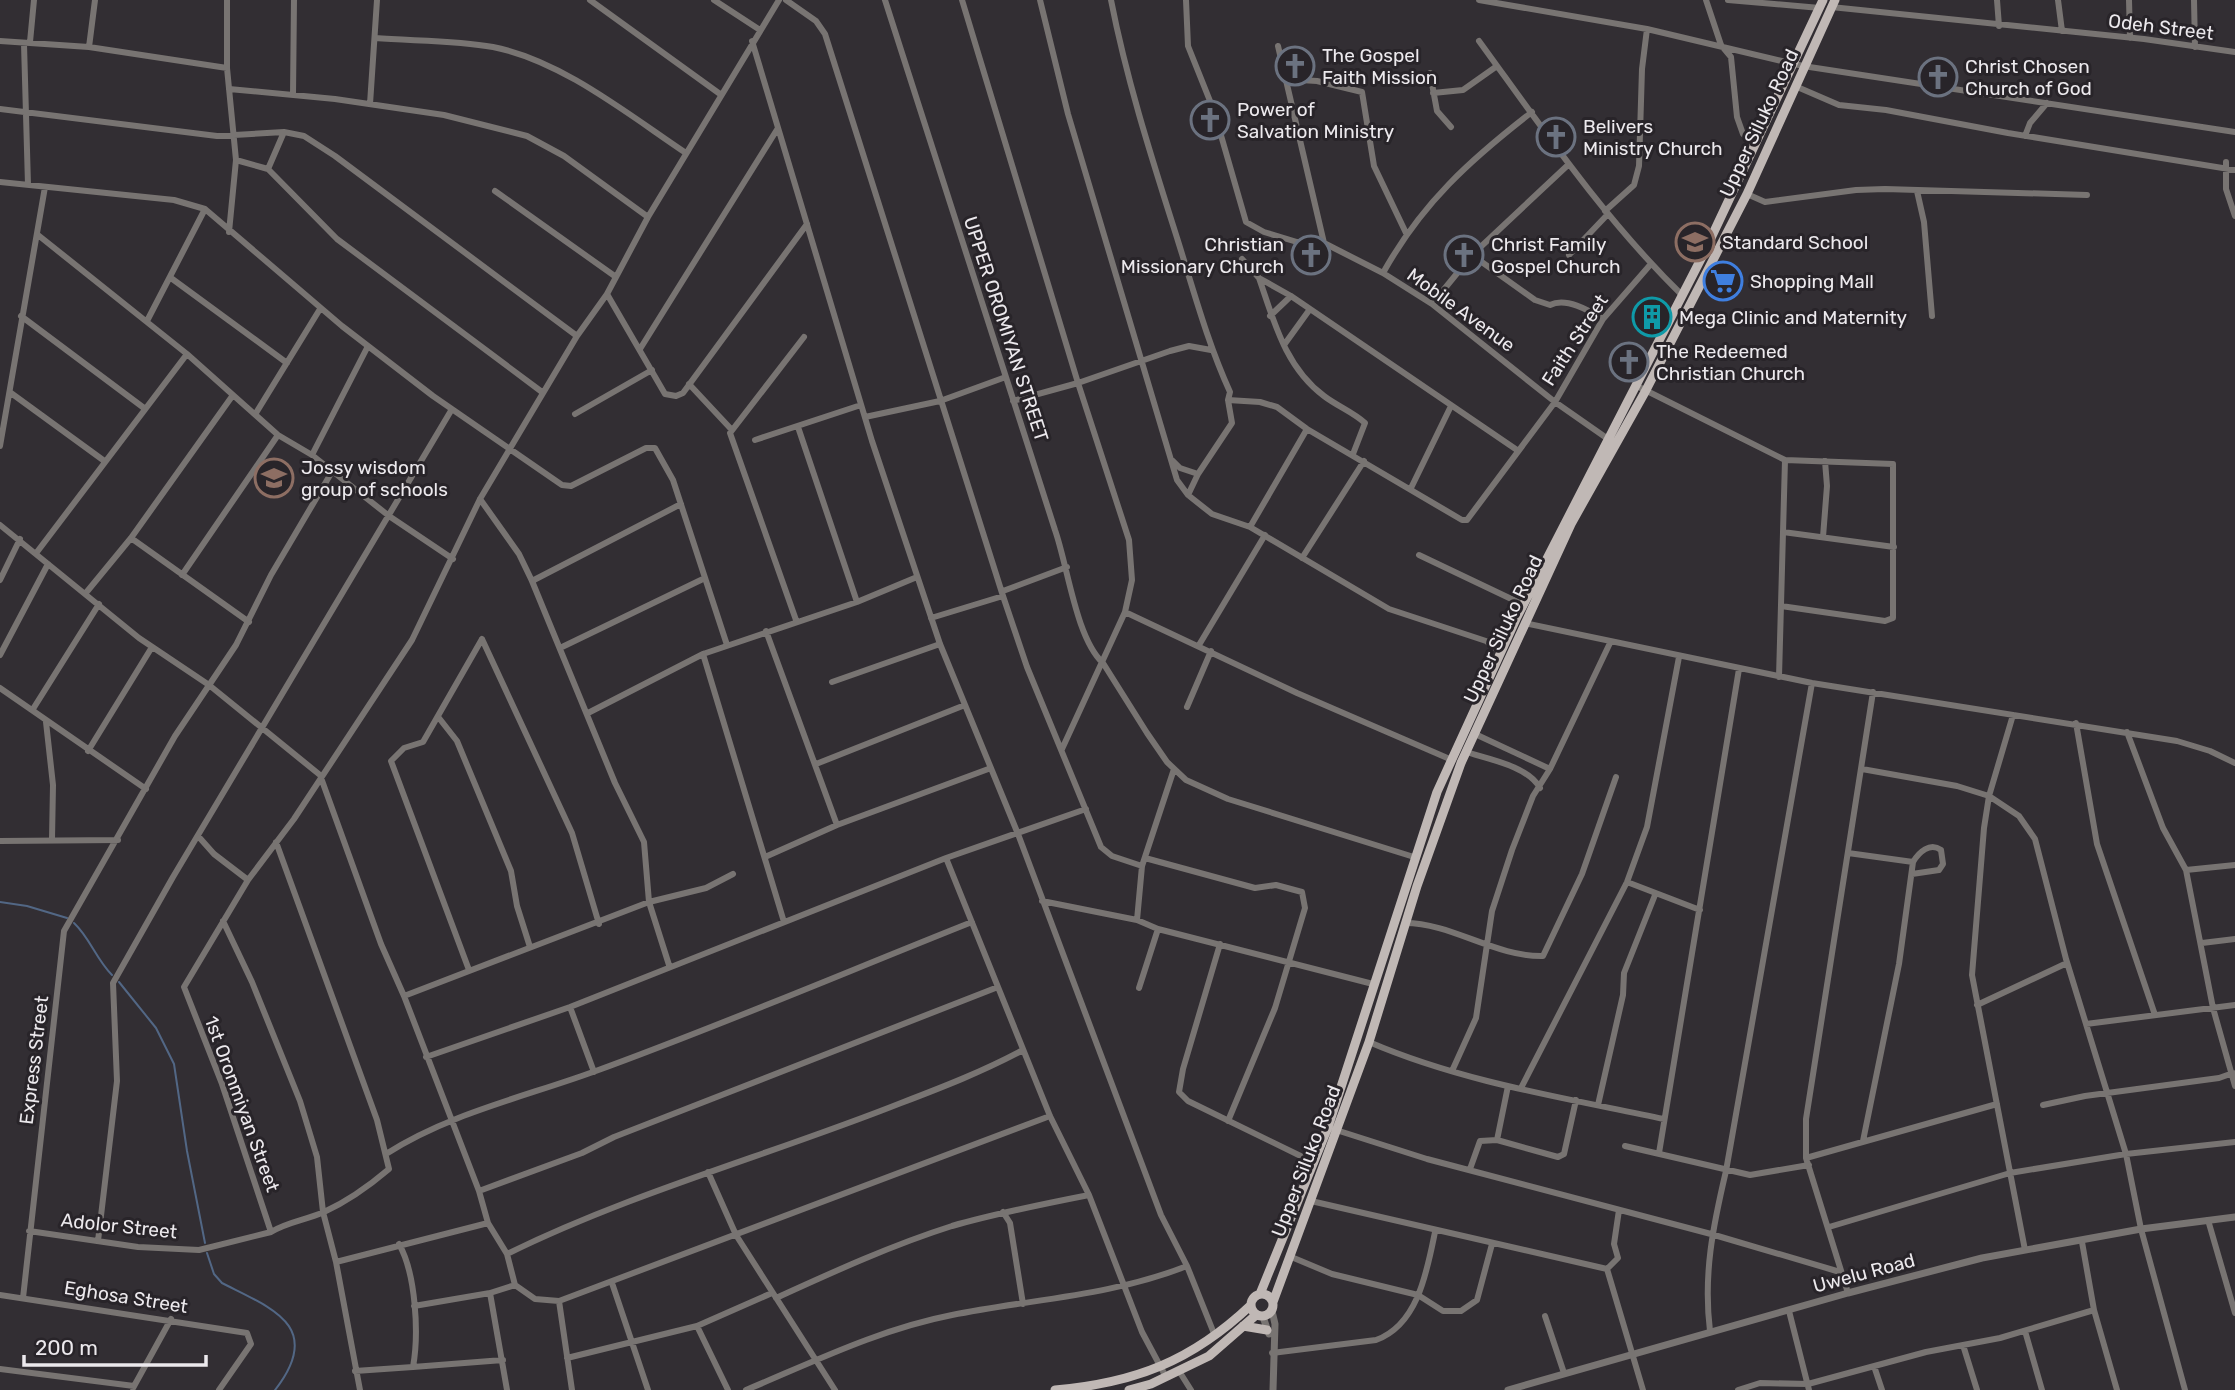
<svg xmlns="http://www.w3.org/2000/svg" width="2235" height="1390" viewBox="0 0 2235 1390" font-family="Rubik,sans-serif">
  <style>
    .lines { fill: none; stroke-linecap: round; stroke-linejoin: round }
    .stream { stroke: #526785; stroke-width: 2 }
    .minor { stroke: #787472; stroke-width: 6 }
    .tertiary { stroke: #787472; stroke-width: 7 }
    .primary { stroke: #c0b8b5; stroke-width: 9 }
    .labels { text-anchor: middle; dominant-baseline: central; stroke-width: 6; stroke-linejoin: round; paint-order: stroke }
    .street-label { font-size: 19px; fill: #ece9ed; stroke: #282429 }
    .poi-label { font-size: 19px; fill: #ece9ed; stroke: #282429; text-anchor: start }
  </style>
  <rect width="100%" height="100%" fill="#322e33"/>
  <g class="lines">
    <path class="stream" d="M0 902 27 906 67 918
      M74 923C90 938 96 959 112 975
      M119 982 156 1028 174 1064 187 1151 205 1243
      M207 1253 214 1274 222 1283C271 1308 325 1326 275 1390"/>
    <path class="minor" d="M227 0V68L236 160 229 232
      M590 0 720 94
      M714 0 760 30
      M786 0 816 21 825 34 1003 596 1027 667 1101 847 1112 856 1142 866
      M885 0C941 177 997 354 1055 530 1068 567 1076 638 1103 663L1147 733 1167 762 1186 780 1228 799 1414 857
      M962 0 1078 383 1129 540 1132 580 1125 612 1062 749
      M1040 0 1068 114 1177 480 1188 495 1212 514 1250 527 1389 609 1486 641 1500 652
      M1111 0C1127 82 1153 162 1178 241 1194 292 1208 344 1230 392L1228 400 1232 423 1198 474 1188 495
      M1186 0 1188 46 1214 111 1246 222 1264 232 1297 242 1324 243 1383 273 1432 304 1555 402 1608 439
      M1479 0 1647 29 1803 66 2235 132
      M1706 0 1721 45 1731 57 1737 117 1743 134 1755 146
      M1728 0 1820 8
      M1997 0 1999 26
      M2058 0 2062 31
      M2129 0 2130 38
      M2194 0 2195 47
      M1831 7 2144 39 2235 52
      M375 38C413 41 455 40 493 47 561 60 629 115 686 153
      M0 41 89 47 227 68
      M752 41 872 441 940 644 1018 834 1161 1215 1187 1266 1215 1336
      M1479 41C1543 129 1605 220 1683 296
      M30 42 34 0
      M24 44 28 185
      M1278 46 1324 243
      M89 47 95 0
      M1430 73 1437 111 1451 127
      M1284 79 1317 81 1362 92 1374 166 1406 233
      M1795 86 1839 105 1886 110 2008 133 2235 170
      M229 89 335 99 444 115 527 136 564 156 648 217
      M1433 93 1463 90 1497 66
      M293 95 294 0
      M370 104 377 0
      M0 109 217 136 284 132 304 136 335 156 577 336
      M2025 136 2030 123 2047 103
      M236 160 268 169 337 239 542 392
      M2226 162V189L2235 216
      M268 169 284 132
      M0 182 174 200 205 209 342 326 433 396 562 485 571 486 646 448H655L673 480 727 645
      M495 191 616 277
      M1917 191 1924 222 1932 316
      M1747 194 1765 202 1856 190 1885 189 2087 195
      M1605 211 1634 185 1639 166 1642 69 1647 29
      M38 235 187 354 278 435 312 455 389 516 453 559
      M1472 255 1535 300 1550 305C1566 297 1588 310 1603 319
      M1569 255 1608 214
      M1242 259 1259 278 1291 296 1517 450
      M1383 273C1422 203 1470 160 1532 112
      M171 278 287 363
      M1259 278C1274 321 1285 367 1324 396 1337 406 1353 412 1365 423L1353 454
      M607 294 665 394 676 396 683 393 807 224
      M1432 304 1472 255 1569 164
      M21 316 144 408
      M1270 316 1291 296
      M147 321 205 209
      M1284 345 1310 309
      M640 349 778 128
      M689 384 731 429
      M1637 386 1785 460 1893 464V618L1885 621 1781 606
      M11 393 103 460
      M1228 400 1260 402 1277 407 1307 429 1462 520H1467L1555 402 1603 319 1650 265
      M1013 401 1078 383 1170 351 1189 346 1211 350
      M256 413 320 309
      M575 414 652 370
      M865 417 940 401 1003 378
      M798 427 857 602
      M755 440 861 405
      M0 446 45 187
      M312 455 368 346
      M1173 461 1180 468 1198 474
      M1411 488 1451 406
      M480 499 519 554 532 581 615 783 644 842 649 902 669 965
      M0 525 139 638 209 685 320 775 381 944 404 996 649 902 706 888 733 874
      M1250 527 1307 429
      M1783 532 1894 547
      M1823 537 1827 486 1825 461
      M131 538 249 622
      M37 552 187 354
      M1419 555 1524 605
      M1302 558 1364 461
      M182 575 278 435
      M0 580 20 539
      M532 581 681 504
      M1003 591 1067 567
      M85 594 131 538 233 395
      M1125 612 1297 693 1452 760
      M931 618 1003 596
      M796 620 730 433 804 337
      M1524 623 1812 683 2177 741 2210 751 2235 763
      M766 631 837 825
      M482 639 572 833 599 924
      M1199 645 1265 535
      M560 648 705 578
      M0 655 48 564
      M1779 677 1785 460
      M832 682 940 644
      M0 688 146 789
      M1187 707 1211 651
      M33 709 99 604
      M588 713 703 654
      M2013 715 1989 796 1984 828 1972 975 2025 1250
      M439 718 457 741 511 871 517 906 530 947
      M46 722 53 785 52 839
      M2076 723 2097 844 2155 1015
      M2127 732 2163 828 2186 870 2213 1008 2235 1086
      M1475 734 1550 769
      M88 751 152 647
      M1466 752C1488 759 1528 766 1540 788
      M816 764 965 705
      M1862 769 1957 786 1989 796 2019 816 2035 839 2066 959 2126 1154 2141 1229 2185 1390
      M198 836 214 854 248 880
      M0 841 118 840
      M1848 853 1913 862 1899 964 1863 1141
      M765 857 837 825 991 768
      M946 858 1050 1116 1089 1195 1142 1332 1166 1377
      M1145 858 1255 888 1276 885 1302 892 1305 908 1275 1008 1228 1121
      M2186 870 2235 865
      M1912 874 1939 870 1943 864 1941 850C1930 842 1919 852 1913 862
      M1627 882 1700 910
      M1042 901 1137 920 1158 929 1373 984
      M1137 920 1142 866 1174 769
      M223 921 252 982 300 1101 317 1157 323 1212 336 1262 360 1390
      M784 922 703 654 857 602 917 577
      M1405 923C1452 923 1495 957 1543 956L1582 874 1616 777
      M2202 943 2235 939
      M1220 944 1183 1069 1179 1092 1188 1101 1315 1163
      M469 970 391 761 404 748 423 742 482 639
      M998 987 614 1137 582 1153 479 1191 488 1223 507 1254 515 1285 535 1299 559 1301 1050 1116
      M1139 988 1158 929
      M404 996 479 1191
      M1977 1005 2067 963
      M570 1007 594 1072
      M2086 1024 2235 1005
      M1369 1042C1462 1082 1565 1098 1664 1119
      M426 1057 570 1007 946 858 1086 809
      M1452 1071 1476 1018 1492 911 1512 850 1533 796 1550 769 1610 643
      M1521 1088 1627 882 1647 827 1679 657
      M1598 1105 1623 995 1624 973 1655 895
      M2043 1105 2085 1096 2219 1078 2233 1073
      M1333 1129 1427 1159 1711 1234 1840 1272
      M1497 1140 1508 1086
      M1625 1146 1750 1175 1809 1165
      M1659 1153 1739 669
      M386 1154C448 1114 524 1097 593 1072 720 1026 846 972 972 922
      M1806 1158 1997 1104
      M1470 1169 1480 1141 1497 1140 1558 1157 1564 1154 1576 1100
      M708 1172 736 1235 835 1390
      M1311 1201 1607 1269 1643 1390
      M1003 1212 1010 1223 1023 1304
      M2208 1220 2235 1313
      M1829 1227 2010 1173 2126 1154 2235 1142
      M29 1231 138 1247 199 1250 271 1232C287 1222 306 1220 324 1212 348 1201 369 1186 389 1169L377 1120 276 842
      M271 1232 222 1084 184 987 248 880 294 819 412 640 480 499 577 336 607 294 648 217 779 0
      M98 1241 117 1081 113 983 173 877 452 409
      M2082 1242 2094 1310 2117 1390
      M507 1254C633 1192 770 1155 901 1103 943 1087 984 1071 1023 1050
      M1289 1256 1332 1274 1418 1295 1443 1311H1461L1477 1300 1492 1244
      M336 1262 488 1223
      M1607 1269 1618 1258 1614 1244 1619 1210
      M612 1283 648 1390
      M490 1293 507 1390
      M1848 1293 1806 1158V1119L1873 692
      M0 1295 247 1333 251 1344 219 1390
      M23 1298 64 931 175 736 236 645 271 575 333 470
      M776 1298C833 1272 892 1245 952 1226 997 1213 1043 1204 1089 1195
      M559 1301 572 1390
      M414 1306 490 1293 515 1285
      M1789 1311 1809 1390
      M1545 1316 1564 1373
      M697 1326 728 1390
      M1710 1331C1703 1275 1713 1226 1726 1171L1812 683
      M2025 1331 2042 1390
      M1963 1345 1977 1390
      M1272 1353 1376 1340C1418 1325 1427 1271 1435 1232
      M567 1358 697 1326 772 1293
      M1874 1366 1882 1390
      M413 1367 503 1360
      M0 1369 134 1386
      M355 1371 413 1367C419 1334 416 1274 399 1244
      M1179 1371 1191 1390
      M133 1388 171 1319
      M746 1390C813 1362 880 1329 952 1315 1032 1299 1111 1296 1187 1266
      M1738 1390 1760 1383 1808 1384 1926 1352 2000 1338 2094 1310"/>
    <path class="tertiary" d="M1272 1311 1275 1324 1273 1390
      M1263 1317 1269 1334
      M1508 1390 1848 1293 1982 1258 2141 1229 2235 1217"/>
    <path class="primary" d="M1251 1305a11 11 0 1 1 22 0a11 11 0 1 1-22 0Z
      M1260 1294 1328 1127 1437 792 1517 617 1703 255 1823 0
      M1273 1302 1369 1042 1417 886 1461 763 1571 524 1645 392 1747 194 1835 0
      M1243 1326 1267 1330
      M1055 1390C1135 1383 1192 1361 1251 1305
      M1129 1390 1151 1384 1209 1356 1256 1315"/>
  </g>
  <defs>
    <symbol id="church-ring" viewBox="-11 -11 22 22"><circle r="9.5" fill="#282429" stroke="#6b7280" stroke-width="1.5"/><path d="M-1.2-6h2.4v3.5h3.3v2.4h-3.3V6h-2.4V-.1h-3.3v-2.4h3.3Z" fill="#6b7280"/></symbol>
    <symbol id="school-ring" viewBox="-11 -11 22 22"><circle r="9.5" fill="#282429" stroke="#8d6e63" stroke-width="1.5"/><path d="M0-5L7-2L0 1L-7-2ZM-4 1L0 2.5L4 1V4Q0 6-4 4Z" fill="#8d6e63"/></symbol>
    <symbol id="supermarket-ring" viewBox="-11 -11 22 22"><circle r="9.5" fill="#282429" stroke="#3f7fe0" stroke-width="1.5"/><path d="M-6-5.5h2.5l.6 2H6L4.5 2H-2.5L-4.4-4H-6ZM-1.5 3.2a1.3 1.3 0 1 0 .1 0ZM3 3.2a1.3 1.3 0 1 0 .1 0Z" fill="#3f7fe0"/></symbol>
    <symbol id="building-ring" viewBox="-11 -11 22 22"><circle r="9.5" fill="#282429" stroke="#0f9aa8" stroke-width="1.5"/><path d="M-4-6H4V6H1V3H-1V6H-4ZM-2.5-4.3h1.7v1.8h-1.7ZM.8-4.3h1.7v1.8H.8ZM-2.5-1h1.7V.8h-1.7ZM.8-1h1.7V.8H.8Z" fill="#0f9aa8"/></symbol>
  </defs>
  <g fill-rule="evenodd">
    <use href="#church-ring" x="1273" y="44" width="44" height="44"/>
    <use href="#church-ring" x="1916" y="55" width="44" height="44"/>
    <use href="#church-ring" x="1188" y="98" width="44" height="44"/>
    <use href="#church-ring" x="1534" y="115" width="44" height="44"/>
    <use href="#school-ring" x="1673" y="220" width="44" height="44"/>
    <use href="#church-ring" x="1289" y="233" width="44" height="44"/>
    <use href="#church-ring" x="1442" y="233" width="44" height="44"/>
    <use href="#supermarket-ring" x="1701" y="259" width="44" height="44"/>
    <use href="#building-ring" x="1630" y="295" width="44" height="44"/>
    <use href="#church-ring" x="1607" y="340" width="44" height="44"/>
    <use href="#school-ring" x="252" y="456" width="44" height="44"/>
  </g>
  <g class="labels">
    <g class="street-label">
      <text transform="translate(2161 27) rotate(7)">Odeh Street</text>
      <text transform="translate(1759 123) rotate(-65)">Upper Siluko Road</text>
      <text transform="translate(1461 310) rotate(36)">Mobile Avenue</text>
      <text transform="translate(1006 329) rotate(72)">UPPER OROMIYAN STREET</text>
      <text transform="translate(1575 340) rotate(-57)">Faith Street</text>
      <text transform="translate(1503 629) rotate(-65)">Upper Siluko Road</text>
      <text transform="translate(34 1060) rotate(-83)">Express Street</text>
      <text transform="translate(242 1104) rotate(70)">1st Oronmiyan Street</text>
      <text transform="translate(1306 1161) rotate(-69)">Upper Siluko Road</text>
      <text transform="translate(119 1226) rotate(6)">Adolor Street</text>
      <text transform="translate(1864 1273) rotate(-15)">Uwelu Road</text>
      <text transform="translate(126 1297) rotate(9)">Eghosa Street</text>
    </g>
    <g class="poi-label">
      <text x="1322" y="55">The Gospel<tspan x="1322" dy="22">Faith Mission</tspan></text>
      <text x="1965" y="66">Christ Chosen<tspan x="1965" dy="22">Church of God</tspan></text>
      <text x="1237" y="109">Power of<tspan x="1237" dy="22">Salvation Ministry</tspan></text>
      <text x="1583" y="126">Belivers<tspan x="1583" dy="22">Ministry Church</tspan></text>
      <text x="1722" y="242">Standard School</text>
      <text x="1284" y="244" text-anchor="end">Christian<tspan x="1284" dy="22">Missionary Church</tspan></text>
      <text x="1491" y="244">Christ Family<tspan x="1491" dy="22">Gospel Church</tspan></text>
      <text x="1750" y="281">Shopping Mall</text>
      <text x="1679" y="317">Mega Clinic and Maternity</text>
      <text x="1656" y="351">The Redeemed<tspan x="1656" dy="22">Christian Church</tspan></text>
      <text x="301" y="467">Jossy wisdom<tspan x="301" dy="22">group of schools</tspan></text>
    </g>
  </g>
  <path d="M24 1355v10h182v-10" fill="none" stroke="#ece9ed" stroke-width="3.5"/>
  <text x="35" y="1355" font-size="21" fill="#ece9ed" stroke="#282429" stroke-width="5" paint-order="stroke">200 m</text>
</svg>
